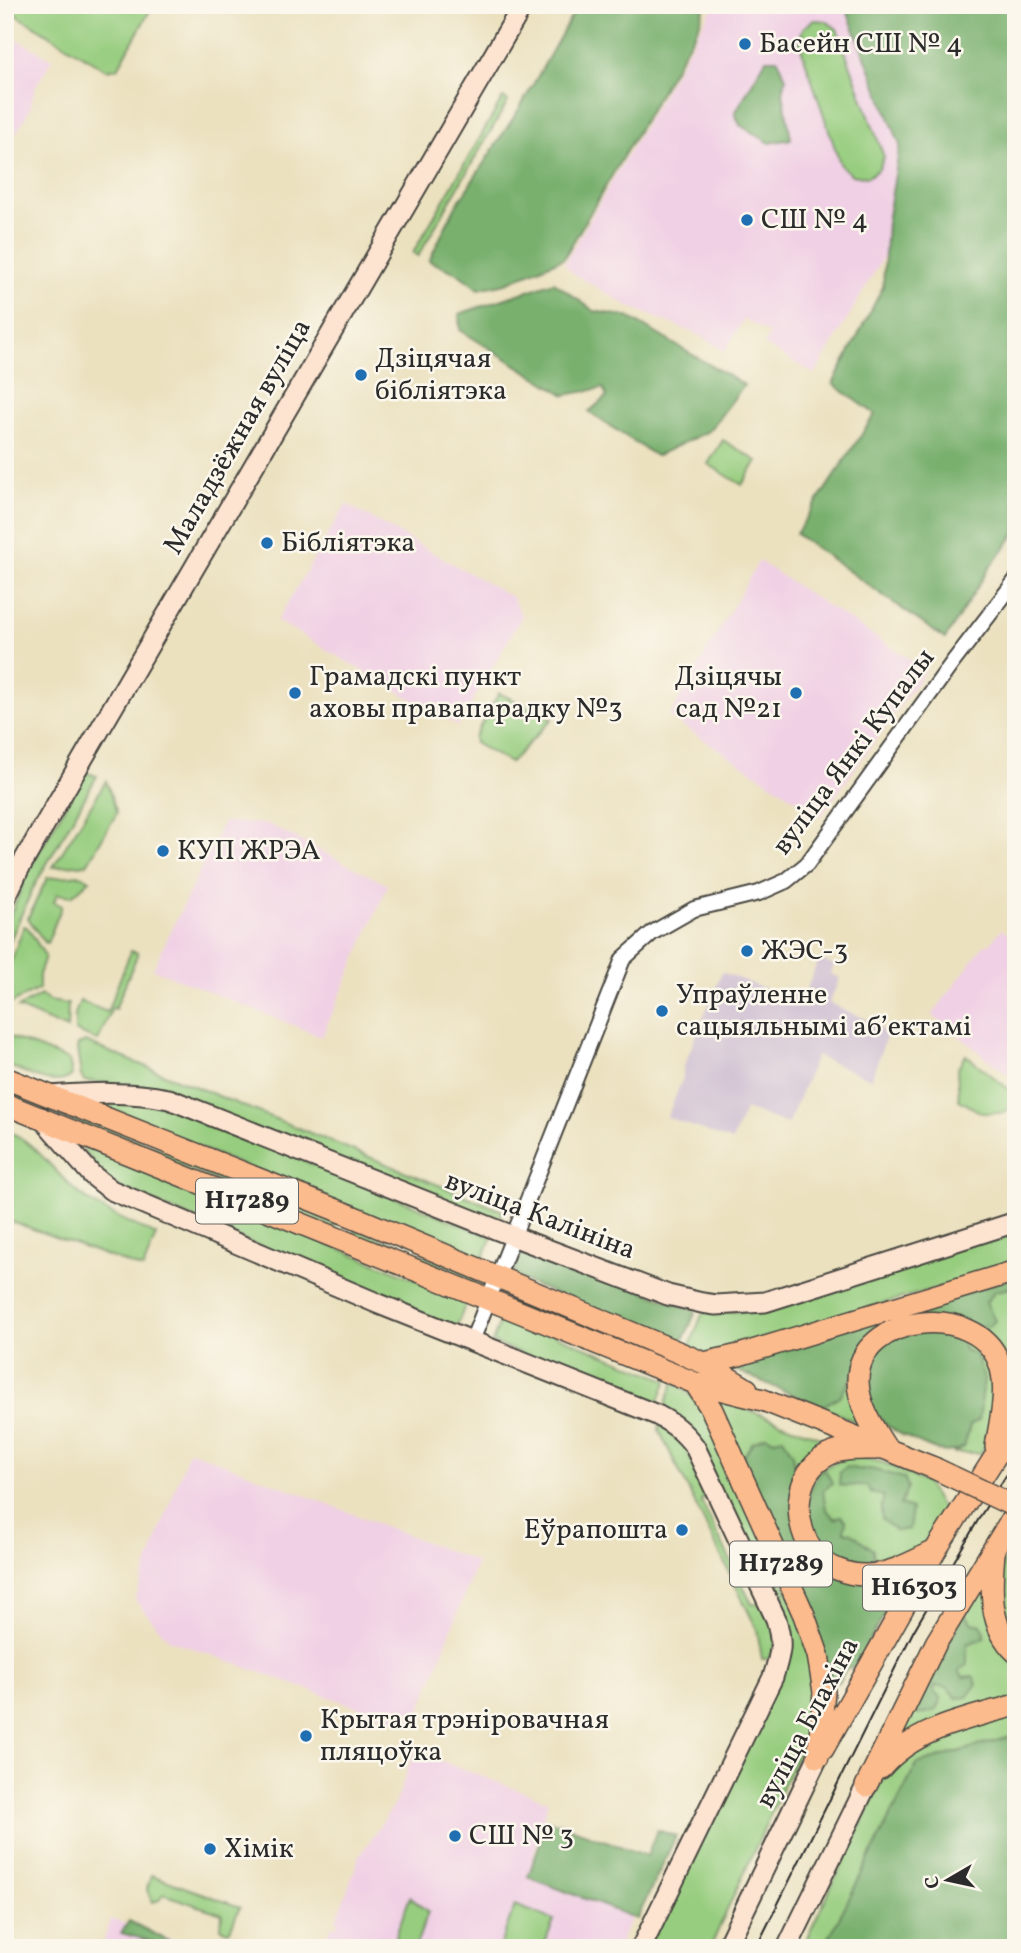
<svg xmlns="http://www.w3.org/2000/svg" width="1021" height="1953" viewBox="0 0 1021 1953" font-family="Vollkorn,serif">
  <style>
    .built { fill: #f0d0e4 }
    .industrial { fill: #cebed1 }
    .green { fill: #97cd7f; stroke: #617c55; stroke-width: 2 }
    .forest { fill: #79b06e; stroke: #526e4c; stroke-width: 2 }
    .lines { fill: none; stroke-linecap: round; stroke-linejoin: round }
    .street-casing { stroke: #484641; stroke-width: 18 }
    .secondary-casing { stroke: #484641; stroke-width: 23 }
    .primary-casing { stroke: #484641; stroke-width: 24 }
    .street { stroke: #fff; stroke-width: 14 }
    .secondary { stroke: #fde4d1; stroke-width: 19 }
    .primary { stroke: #fbbb8d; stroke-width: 21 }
    .tram { stroke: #2b2b2b; stroke-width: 2 }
    .primary-bridge-casing { stroke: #484641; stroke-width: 24; stroke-linecap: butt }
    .primary-bridge { stroke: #fbbb8d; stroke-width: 21 }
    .poi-dot { fill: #1f6fb2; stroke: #fbf7ec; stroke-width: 2.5 }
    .labels { text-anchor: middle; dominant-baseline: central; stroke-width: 5; stroke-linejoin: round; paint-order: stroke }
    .shield { fill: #fbf7ec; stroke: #696865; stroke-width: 2 }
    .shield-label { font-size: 26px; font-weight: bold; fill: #2b2b2b }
    .poi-label { font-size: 28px; fill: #2b2b2b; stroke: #fbf7ec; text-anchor: start }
    .street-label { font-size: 28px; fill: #2b2b2b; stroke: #fbf7ec }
  </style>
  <rect width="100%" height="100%" fill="#fbf7ec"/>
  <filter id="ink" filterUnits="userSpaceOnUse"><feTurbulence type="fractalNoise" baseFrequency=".0143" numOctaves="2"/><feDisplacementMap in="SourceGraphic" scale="14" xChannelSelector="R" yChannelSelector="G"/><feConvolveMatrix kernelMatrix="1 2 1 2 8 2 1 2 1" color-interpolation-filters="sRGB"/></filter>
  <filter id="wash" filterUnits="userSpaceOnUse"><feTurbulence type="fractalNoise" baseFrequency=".00686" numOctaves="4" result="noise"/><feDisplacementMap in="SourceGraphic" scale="28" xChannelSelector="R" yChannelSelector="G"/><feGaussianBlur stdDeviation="1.57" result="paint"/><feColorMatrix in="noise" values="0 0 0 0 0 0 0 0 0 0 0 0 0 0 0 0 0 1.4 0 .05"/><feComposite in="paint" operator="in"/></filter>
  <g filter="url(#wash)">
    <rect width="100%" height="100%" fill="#ebe1bf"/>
    <path class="built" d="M714 5H786L794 10 797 5H853L930 177 815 374 764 345 770 334 744 319 725 351 701 336 628 306 573 273 564 264Z
      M5 33 52 59 35 88 30 109 5 153Z
      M346 504 512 597 522 616 458 726 277 621Z
      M759 561 926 670 821 816 669 717Z
      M223 822 268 824 388 885 322 1037 153 969Z
      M1001 929 1011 936 1016 930V1081L932 1015 984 945 991 943Z
      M189 1450 477 1562 414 1727 169 1640 135 1600Z
      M414 1751 548 1801 528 1877 632 1917 618 1948H323L332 1925 337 1926 338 1921 336 1920 360 1855 397 1800Z
      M111 1919 196 1948H101Z"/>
    <path class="industrial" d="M819 959 834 965 831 974 840 978 829 1003 879 1025 886 1037 871 1079 816 1056 788 1124 745 1109 732 1141 667 1117 683 1078V1068L722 972 781 995 785 987 804 995Z"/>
    <path class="green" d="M5 5H153L118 68 106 70 5 8Z
      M814 20 826 21 837 29 884 157 879 169 868 177 852 175 841 166 799 42 803 28Z
      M503 98 508 101 418 256 413 253Z
      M723 440 757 461 742 485 708 464Z
      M499 693 552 719 510 763 475 743 474 737Z
      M84 772 97 776 32 890 5 952V928L28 872Z
      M106 781 117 813 87 864 53 867Z
      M81 875 90 880 72 896 57 894 54 902 62 906 47 943 44 942 28 918 47 878Z
      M24 926 28 928 45 956 39 975V989L10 1004 5 1002V978Z
      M131 951 138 953 115 1009 112 1008 98 1041 75 1031V1014L80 1001 107 1012Z
      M41 995 49 1001 68 1004 67 1029 18 1008Z
      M5 1035 69 1060 72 1075C56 1091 23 1071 5 1064Z
      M85 1042 503 1211 498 1222 139 1086 84 1081 81 1076 77 1049 78 1045Z
      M966 1055 1016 1095V1100L1004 1113H982L959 1100 957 1069Z
      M5 1087 338 1220 335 1228 5 1095Z
      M100 1102 167 1105 492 1237 481 1264 99 1106Z
      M5 1130C35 1141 52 1170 75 1190 98 1210 128 1222 156 1235L143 1269 5 1219Z
      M85 1146 467 1300 456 1329 113 1185 83 1151Z
      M1016 1228V1265L706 1355 689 1348 703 1312 767 1311Z
      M356 1229 476 1276 474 1282 353 1236Z
      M1016 1287V1402L1005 1419 1009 1385 975 1327 986 1302 995 1291Z
      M503 1314 667 1380 656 1408 492 1342Z
      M959 1332 982 1345 998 1387 987 1442 981 1453H953L964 1447 970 1425 964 1350Z
      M850 1380 864 1425 821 1407 840 1396Z
      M674 1382 693 1397 705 1413 799 1616 818 1694 813 1721 710 1948H648L786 1654 699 1445 663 1411Z
      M710 1395 840 1445 796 1482 740 1462Z
      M660 1423 681 1439 708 1490 701 1501 752 1604H764L777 1640 769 1659H762L757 1629 659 1430Z
      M852 1455 887 1464 926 1483 945 1514C915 1559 912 1557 861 1569L843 1531 826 1509 818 1470Z
      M1013 1540H1016V1645L1000 1616V1569Z
      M984 1580 1016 1661V1698L895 1742Z
      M1016 1713V1735L917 1764 824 1948H802L891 1762 919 1742Z
      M151 1875 240 1907 230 1930 227 1931 221 1928 222 1914 163 1894 160 1900 152 1902 147 1890Z
      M410 1897 428 1912 415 1948H391Z
      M515 1905 554 1920 543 1948H499Z"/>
    <path class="forest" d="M578 5H705L699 26 564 258 506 283 479 289 457 273 429 261 454 209 521 106Z
      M833 5H1016V366L1013 368 1011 394 1016 400V533L988 570 945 639 796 534 875 414 833 384 883 287 887 222 900 145 847 11Z
      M766 59H778L786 78 783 93 791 139 770 143 740 125 735 113Z
      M554 282 594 311 628 317 744 385 709 431 656 456 589 412 607 396 603 388 565 395 460 330 459 314Z
      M524 1246 696 1311 681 1346 512 1276Z
      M1016 1277V1287L995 1291 986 1302 995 1321 988 1327 906 1318 850 1380 840 1396 821 1407 724 1365Z
      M909 1330 959 1332 964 1350 976 1354 984 1379 979 1420 970 1425 964 1447C947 1456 936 1451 919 1443 905 1436 892 1431 881 1420 859 1400 863 1361 884 1342 890 1337 901 1334 909 1330Z
      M766 1436 774 1440 783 1438 793 1454 796 1482 811 1558 909 1572 855 1666 846 1669 838 1682 827 1684 740 1462 752 1443Z
      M846 1467 863 1470 871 1469 904 1478 908 1487 900 1505 912 1509 909 1529 896 1531 882 1519 881 1508 884 1496 871 1493 867 1486C856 1483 850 1488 839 1485L840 1472Z
      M818 1470 826 1471 832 1483 823 1491 826 1509 835 1519 841 1516 846 1521 844 1531 852 1533 873 1550 874 1560 861 1569 820 1552 804 1508Z
      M964 1614 972 1623 981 1625 985 1632 984 1638 967 1644V1665L959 1670 963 1677 973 1676 977 1684 967 1697 956 1698 947 1687 935 1686 934 1692 941 1699 936 1710 919 1715 911 1711Z
      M1016 1735V1948H824L917 1764Z
      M548 1820 647 1856 657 1830 676 1836 637 1919 528 1877Z
      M129 1921 176 1945 192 1948H161V1944L121 1933Z"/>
  </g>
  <g filter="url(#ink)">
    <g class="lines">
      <defs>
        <path id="street" d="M472 1341 623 959 652 933 694 909 759 893 786 881 807 864 953 662 1016 580"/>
        <path id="secondary" d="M5 899 19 869 82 760 523 5
          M50 1096C90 1093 128 1091 169 1099L523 1240 668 1295 702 1303 716 1305 765 1302 1016 1222
          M41 1117 92 1175 111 1190 379 1304 657 1415C674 1424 684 1432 695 1447L776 1619C783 1644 781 1652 773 1677L641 1948
          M726 1948 818 1757
          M787 1948 866 1786"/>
        <path id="primary" d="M5 1078 354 1217 704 1363 747 1389
          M5 1104 695 1383 763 1400 934 1468
          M704 1363 739 1355 1016 1271
          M695 1383 712 1410 804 1615 818 1655 824 1692 818 1757
          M886 1448C873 1428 858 1405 858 1380 858 1314 976 1301 999 1362 1009 1388 1000 1421 996 1447
          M876 1449C861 1449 842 1448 828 1455 792 1473 792 1526 815 1554 826 1567 848 1575 864 1575 890 1575 912 1562 935 1551
          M994 1553C991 1587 988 1627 1016 1652
          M823 1749 935 1551 1016 1424
          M881 1768C915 1728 967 1719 1016 1705
          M866 1786 936 1643 1016 1512"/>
      </defs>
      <use href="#street" class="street-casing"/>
      <use href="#secondary" class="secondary-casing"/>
      <use href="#primary" class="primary-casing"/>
      <use href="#street" class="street"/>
      <use href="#secondary" class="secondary"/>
      <use href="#primary" class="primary"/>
      <path class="tram" d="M756 1948 913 1632 981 1515 1016 1460"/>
      <defs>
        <path id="primary-bridge" d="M934 1468 1016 1507"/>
      </defs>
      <use href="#primary-bridge" class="primary-bridge-casing"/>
      <use href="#primary-bridge" class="primary-bridge"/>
    </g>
  </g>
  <g class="poi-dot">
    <circle cx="745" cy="44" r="7"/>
    <circle cx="747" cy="220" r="7"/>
    <circle cx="361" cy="375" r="7"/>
    <circle cx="267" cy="543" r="7"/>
    <circle cx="295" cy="693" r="7"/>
    <circle cx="796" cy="693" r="7"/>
    <circle cx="163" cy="851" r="7"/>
    <circle cx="747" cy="951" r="7"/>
    <circle cx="662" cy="1011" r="7"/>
    <circle cx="682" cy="1530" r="7"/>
    <circle cx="306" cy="1736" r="7"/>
    <circle cx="455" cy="1836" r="7"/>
    <circle cx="210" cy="1849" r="7"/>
  </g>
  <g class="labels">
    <g class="shield">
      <rect x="196" y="1178.5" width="102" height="45" rx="5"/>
      <rect x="730" y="1541.5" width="102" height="45" rx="5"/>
      <rect x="863" y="1565.5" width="102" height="45" rx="5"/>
    </g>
    <g class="shield-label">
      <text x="247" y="1201">Н17289</text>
      <text x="781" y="1564">Н17289</text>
      <text x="914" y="1588">Н16303</text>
    </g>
    <g class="poi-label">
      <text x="759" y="44">Басейн СШ № 4</text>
      <text x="761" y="220">СШ № 4</text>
      <text x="375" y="359">Дзіцячая<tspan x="375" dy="32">бібліятэка</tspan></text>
      <text x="281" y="543">Бібліятэка</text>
      <text x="309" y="677">Грамадскі пункт<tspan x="309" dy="32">аховы правапарадку №3</tspan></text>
      <text x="782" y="677" text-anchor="end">Дзіцячы<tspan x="782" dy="32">сад №21</tspan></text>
      <text x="177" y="851">КУП ЖРЭА</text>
      <text x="761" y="951">ЖЭС-3</text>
      <text x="676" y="995">Упраўленне<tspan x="676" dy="32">сацыяльнымі абʼектамі</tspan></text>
      <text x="668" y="1530" text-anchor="end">Еўрапошта</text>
      <text x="320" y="1720">Крытая трэніровачная<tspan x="320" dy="32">пляцоўка</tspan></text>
      <text x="469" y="1836">СШ № 3</text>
      <text x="224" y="1849">Хімік</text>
    </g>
    <g class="street-label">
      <text transform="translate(238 437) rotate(-60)">Маладзёжная вуліца</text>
      <text transform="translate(854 752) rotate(-53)">вуліца Янкі Купалы</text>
      <text transform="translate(540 1216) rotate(21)">вуліца Калініна</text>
      <text transform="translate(808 1723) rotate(-62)">вуліца Блахіна</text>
    </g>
  </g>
  <rect width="1021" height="1953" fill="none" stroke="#fbf7ec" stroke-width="28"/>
  <g transform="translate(948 1880) rotate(261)" stroke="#fbf7ec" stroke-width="5" paint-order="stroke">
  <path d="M0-5L12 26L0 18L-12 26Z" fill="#2b2b2b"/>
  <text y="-10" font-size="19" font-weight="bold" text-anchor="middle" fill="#2b2b2b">С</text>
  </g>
</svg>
